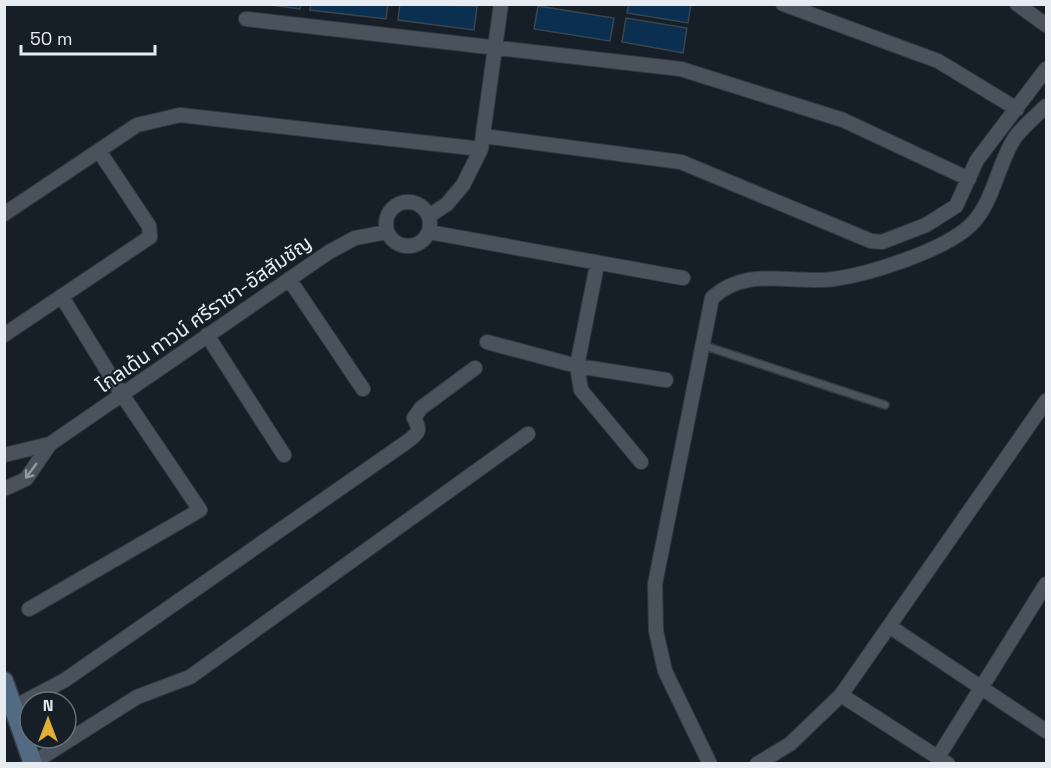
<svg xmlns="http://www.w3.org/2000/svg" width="1051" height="768" viewBox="0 0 1051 768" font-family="'Space Grotesk','Noto Sans Thai',sans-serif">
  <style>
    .building { fill: #0b2f50; stroke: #3b454e; stroke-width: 1.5 }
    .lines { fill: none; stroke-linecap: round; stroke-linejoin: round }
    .lane-casing { stroke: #353a42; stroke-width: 10 }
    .street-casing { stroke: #353a42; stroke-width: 16 }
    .secondary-casing { stroke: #353a42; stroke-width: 21 }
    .lane { stroke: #4a535d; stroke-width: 7 }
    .street { stroke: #4a535d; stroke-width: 14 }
    .secondary { stroke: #526a82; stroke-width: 18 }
    .oneway { stroke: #9098a0 }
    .labels { text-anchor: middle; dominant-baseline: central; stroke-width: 4.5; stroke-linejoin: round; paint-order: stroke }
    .street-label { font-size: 20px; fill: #e6ecf2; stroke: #161f27 }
  </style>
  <rect width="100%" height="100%" fill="#161f27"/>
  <path class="building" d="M264 4H301L300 9Z
    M311 4H388L386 19 310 10Z
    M400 4 477 6 474 30 398 20Z
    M629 4H691L688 23 627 13Z
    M538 6 614 18 610 41 534 29Z
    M626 18 687 28 683 53 622 42Z"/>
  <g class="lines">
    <defs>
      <path id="lane" d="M702 345 885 405"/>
      <path id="street" d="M783 4 938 61 1017 109
        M1017 4 1046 25
        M246 19 681 69 843 120 969 179
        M483 136 681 162 871 241 882 242 926 225 956 206 977 160 1046 69
        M386 224a22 22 0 1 1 44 0a22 22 0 1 1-44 0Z
        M4 214 137 125 180 115 481 149
        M429 216 447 204 463 185 481 149 501 4
        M429 232 683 278
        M597 265 577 366 666 380
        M289 279 363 389
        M4 335 150 237 149 226 99 151
        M207 335 284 455
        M487 342 577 366 581 390 641 462
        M4 455 50 444
        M4 489 26 479 50 444 329 252 355 238 387 232
        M29 609 200 510 121 393 62 297
        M889 626 1046 731
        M841 695 948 764
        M14 707 65 680 408 441C419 432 421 431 414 418L421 408 475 368
        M938 757 1046 584
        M33 763 137 697 190 677 528 434
        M710 764 665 671 656 631 655 584 712 298C748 265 792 285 834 279 870 274 937 252 965 230 993 209 996 167 1014 139 1022 127 1036 116 1046 106
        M757 764 790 744 841 695 1046 401"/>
      <path id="secondary" d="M4 681 33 764"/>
    </defs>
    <use href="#lane" class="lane-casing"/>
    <use href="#street" class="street-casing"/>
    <use href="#secondary" class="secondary-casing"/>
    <use href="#lane" class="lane"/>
    <use href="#street" class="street"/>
    <use href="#secondary" class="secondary"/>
  </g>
  <defs><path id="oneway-shaft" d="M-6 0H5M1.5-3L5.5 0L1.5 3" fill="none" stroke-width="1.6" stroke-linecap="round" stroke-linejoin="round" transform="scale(1.5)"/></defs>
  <use class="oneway" href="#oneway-shaft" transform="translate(31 471) rotate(126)"/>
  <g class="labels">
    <g class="street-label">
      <text transform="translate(204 314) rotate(-35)">โกลเด้น ทาวน์ ศรีราชา-อัสสัมชัญ</text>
    </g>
  </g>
  <rect width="1051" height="768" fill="none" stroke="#e6ecf2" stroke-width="12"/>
  <g transform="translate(48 720)"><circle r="28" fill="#161f27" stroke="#697178" stroke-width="1.5"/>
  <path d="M0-4.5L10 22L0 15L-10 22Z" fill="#e3ae35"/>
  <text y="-9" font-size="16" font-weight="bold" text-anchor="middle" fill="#e6ecf2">N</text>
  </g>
  <path d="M21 45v9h134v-9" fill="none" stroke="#e6ecf2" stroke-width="3"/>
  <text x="30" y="45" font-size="18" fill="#e6ecf2" stroke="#161f27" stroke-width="4.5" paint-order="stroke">50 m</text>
</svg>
